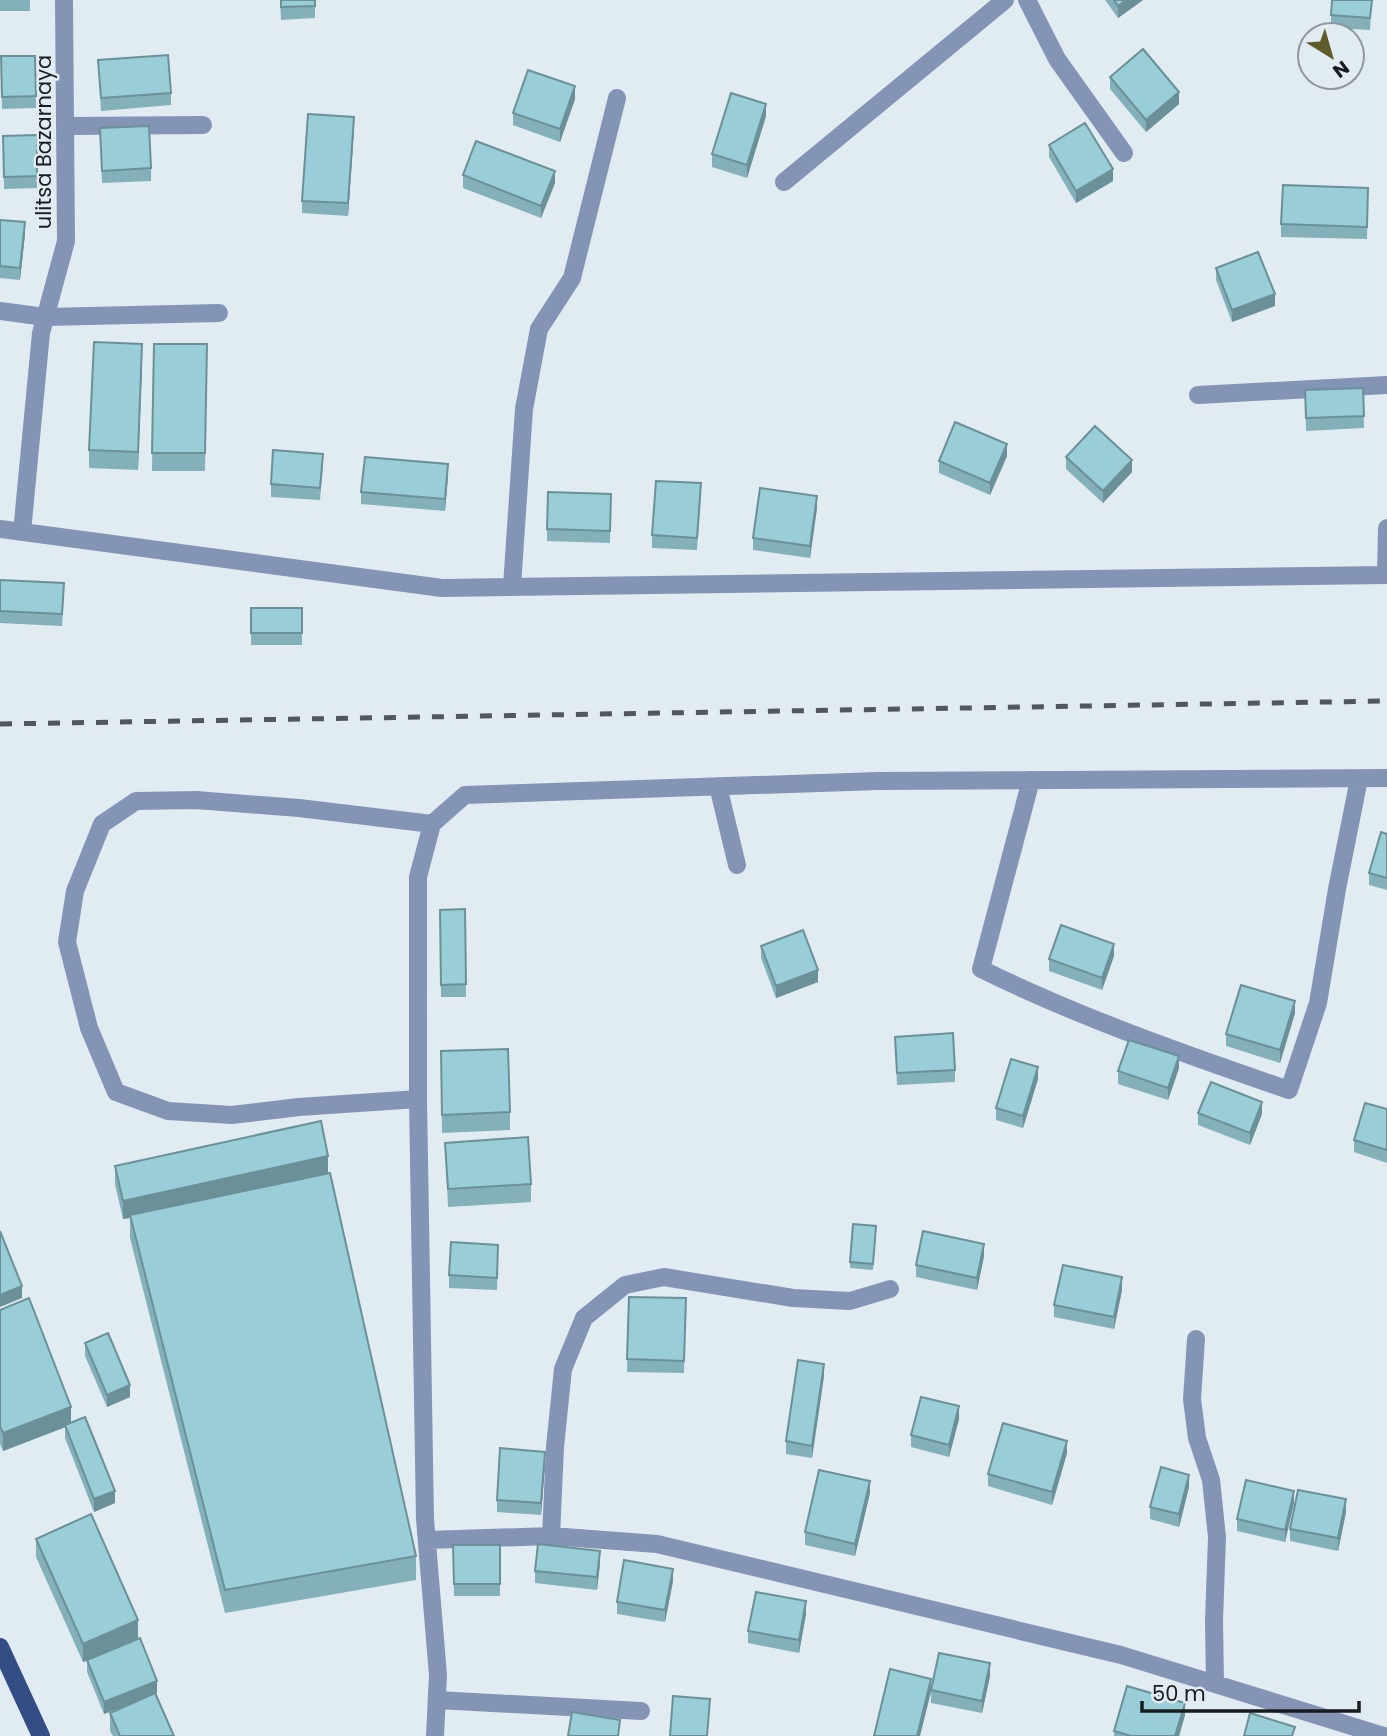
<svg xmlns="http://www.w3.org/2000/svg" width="1387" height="1736" viewBox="0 0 1387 1736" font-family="Poppins,sans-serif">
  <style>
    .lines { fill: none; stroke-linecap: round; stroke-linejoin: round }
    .minor { stroke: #8494b5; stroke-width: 18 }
    .major { stroke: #344d85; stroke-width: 18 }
    .rail { stroke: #52575b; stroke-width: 5; stroke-dasharray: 12 12; stroke-linecap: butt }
    .wall { fill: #84b0ba }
    .shaded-wall { fill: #6b9097 }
    .building { fill: #99cdd8; stroke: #6b9097; stroke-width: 2 }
    .labels { text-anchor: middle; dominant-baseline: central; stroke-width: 5; stroke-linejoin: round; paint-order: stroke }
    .street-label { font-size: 21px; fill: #191c1f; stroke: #e0ebf2 }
  </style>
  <rect width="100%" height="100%" fill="#e0ebf2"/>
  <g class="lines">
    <path class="minor" d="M1027 0 1057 59 1124 153
      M67 126 203 125
      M784 182 1005 0
      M0 311 45 317 219 313
      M1198 395 1387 385
      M0 529 442 588 1387 575
      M22 532 41 333 66 241 64 0
      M1386 575 1387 528
      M512 586 524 409 539 329 572 278 617 98
      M1031 780 981 969C1081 1018 1184 1054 1289 1090L1318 1003 1337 889 1359 779
      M718 786 737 865
      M418 1099 299 1107 232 1115 168 1111 116 1092 89 1028 67 942 75 891 102 824 136 801 196 800 299 808 432 824
      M1196 1339 1192 1399 1197 1438 1211 1480 1217 1537 1214 1620 1215 1684
      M551 1536 555 1447 563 1369 584 1318 625 1285 664 1277 793 1298 850 1301 890 1289
      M427 1540 551 1536 657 1544 1121 1655 1384 1736
      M437 1700 641 1711
      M435 1736 438 1675 425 1519 418 1099V877L432 824 465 795 878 781 1387 778"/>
    <path class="major" d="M0 1647 41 1736"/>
    <path class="rail" d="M0 724 1387 701"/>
  </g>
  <path class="wall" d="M0 0H30V11H0Z
    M280 0H315V18L281 20Z
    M1105 0H1143L1118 18Z
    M1372 0 1370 30 1331 28V15Z
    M1 56H35L36 108 2 109Z
    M98 60 171 93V105L101 111Z
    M1110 77 1179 104 1146 132 1110 89Z
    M575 99 560 142 513 125V113Z
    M766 116 747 178 712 167V154Z
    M354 129 348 216 302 213V201Z
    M37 135V188L4 189 3 136Z
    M100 140 151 168V181L102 183Z
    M1049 145 1113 181 1076 203 1049 157Z
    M463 175 555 183 541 218 463 188Z
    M1368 188 1367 239 1281 237V224Z
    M0 220 25 234 20 280 0 278Z
    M1216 268 1275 306 1232 322 1216 280Z
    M154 344H207L205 471H152Z
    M142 362 138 470 89 468V450Z
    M1363 388 1364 428 1306 431 1305 390Z
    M1007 456 990 495 939 473V461Z
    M1066 457 1132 472 1103 503 1066 469Z
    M323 466 320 500 271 497V484Z
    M448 476 445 511 361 504V492Z
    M611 494 610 543 547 541V529Z
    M701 495 697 550 652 548V535Z
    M817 508 810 558 753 550V538Z
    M0 580 64 595 62 626 0 623Z
    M251 608H302V645H251Z
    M1387 834V890L1369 885V873Z
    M465 909 466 997H441L440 910Z
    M761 946 818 982 776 998 761 958Z
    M1114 956 1102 990 1049 971V959Z
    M1295 1013 1280 1063 1226 1046V1034Z
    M895 1037 955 1070V1082L897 1085Z
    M1179 1068 1168 1100 1118 1084V1071Z
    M441 1069 510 1112V1130L442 1133Z
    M1038 1079 1023 1128 996 1120V1108Z
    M1387 1109V1163L1354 1152V1140Z
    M1198 1113 1262 1114 1250 1145 1198 1125Z
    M445 1143 531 1184V1202L448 1207Z
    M115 1166 328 1174 416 1556V1580L225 1613 130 1238V1218L123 1219 115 1184Z
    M876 1232 873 1270 850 1268V1262Z
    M984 1256 977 1290 916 1277V1265Z
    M498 1257 497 1290 449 1288V1275Z
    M1122 1290 1114 1329 1054 1317V1305Z
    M629 1297 686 1298 684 1373 627 1372Z
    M0 1310 71 1423 115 1503 94 1512 65 1438V1427L3 1451 0 1444Z
    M85 1343 130 1397 107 1407 85 1356Z
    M824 1376 812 1458 786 1454V1441Z
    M959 1419 949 1457 911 1447V1435Z
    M1067 1453 1052 1505 988 1486V1474Z
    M545 1464 541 1515 497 1512V1500Z
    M1189 1487 1179 1527 1150 1519V1507Z
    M870 1493 855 1556 805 1545V1532Z
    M1294 1503 1285 1542 1237 1531V1519Z
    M1346 1512 1338 1551 1290 1541V1529Z
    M36 1539 138 1638 114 1649 157 1693H156L174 1736H113L110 1731V1713L135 1702 104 1714 87 1672V1661L83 1662 36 1557Z
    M453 1545H500V1596H454Z
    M600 1563 597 1590 535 1583V1571Z
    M673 1581 665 1622 617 1614V1602Z
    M806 1614 799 1653 748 1643V1631Z
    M990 1676 982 1713 931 1703V1690Z
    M1185 1715 1179 1736H1114V1731Z"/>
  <path class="shaded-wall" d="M1126 0H1143L1118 18V6Z
    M575 86V99L560 142V129Z
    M1179 92V104L1146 132V120Z
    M766 104V116L747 178V165Z
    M354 117V129L348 216V203Z
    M1113 169V181L1076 203V191Z
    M555 171V183L541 218V206Z
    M25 222V234L20 280V268Z
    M1275 294V306L1232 322V310Z
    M142 344V362L138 470V452Z
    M1007 444V456L990 495V483Z
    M1132 460V472L1103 503V491Z
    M448 464V476L445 511V499Z
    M817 496V508L810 558V546Z
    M1114 944V956L1102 990V978Z
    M818 970V982L776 998V986Z
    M1295 1001V1013L1280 1063V1050Z
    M1179 1056V1068L1168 1100V1088Z
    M1038 1067V1079L1023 1128V1116Z
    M1262 1102V1114L1250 1145V1133Z
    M328 1156V1174L130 1215V1218L123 1219V1201Z
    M984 1244V1256L977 1290V1278Z
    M1122 1277V1290L1114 1329V1317Z
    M22 1286V1298L0 1307V1295Z
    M824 1364V1376L812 1458V1446Z
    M130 1385V1397L107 1407V1395Z
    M959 1406V1419L949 1457V1445Z
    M71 1407V1425L3 1451V1433Z
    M1067 1441V1453L1052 1505V1492Z
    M545 1452V1464L541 1515V1503Z
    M1189 1475V1487L1179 1527V1514Z
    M870 1481V1493L855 1556V1544Z
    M115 1491V1503L94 1512V1499Z
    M1294 1491V1503L1285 1542V1530Z
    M1346 1499V1512L1338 1551V1538Z
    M600 1551V1563L597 1590V1577Z
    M673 1569V1581L665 1622V1610Z
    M806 1601V1614L799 1653V1640Z
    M138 1620V1638L83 1662V1644Z
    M990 1663V1676L982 1713V1701Z
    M931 1679V1692L920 1736H917Z
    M157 1681V1693L104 1714V1702Z
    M1185 1703V1715L1179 1736H1175Z"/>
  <path class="building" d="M281 0H315V6L281 7Z
    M1114 0H1126L1118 6Z
    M1332 0H1372L1370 18 1331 15Z
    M1143 49 1179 92 1146 120 1110 77Z
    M168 55 171 93 101 98 98 60Z
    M1 56H35L36 96 2 97Z
    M528 70 575 86 560 129 513 113Z
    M731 93 766 104 747 165 712 154Z
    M308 114 354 117 348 203 302 201Z
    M1085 123 1113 169 1076 191 1049 145Z
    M149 126 151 168 102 171 100 128Z
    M37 135V176L4 177 3 136Z
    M476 141 555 171 541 206 463 175Z
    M1283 185 1368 188 1367 227 1281 224Z
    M0 220 25 222 20 268 0 266Z
    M1258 252 1275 294 1232 310 1216 268Z
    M94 342 142 344 138 452 89 450Z
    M154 344H207L205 453H152Z
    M1363 388 1364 416 1306 418 1305 390Z
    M955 422 1007 444 990 483 939 461Z
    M1095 426 1132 460 1103 491 1066 457Z
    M273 450 323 454 320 488 271 484Z
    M365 457 448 464 445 499 361 492Z
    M656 481 701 483 697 538 652 535Z
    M760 488 817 496 810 546 753 538Z
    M548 492 611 494 610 531 547 529Z
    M0 580 64 583 62 614 0 611Z
    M251 608H302V633H251Z
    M1381 832 1387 834V878L1369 873Z
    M465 909 466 984 441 985 440 910Z
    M1061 925 1114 944 1102 978 1049 959Z
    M803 930 818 970 776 986 761 946Z
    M1241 985 1295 1001 1280 1050 1226 1034Z
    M953 1033 955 1070 897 1073 895 1037Z
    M1129 1040 1179 1056 1168 1088 1118 1071Z
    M508 1049 510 1112 442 1115 441 1051Z
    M1011 1059 1038 1067 1023 1116 996 1108Z
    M1211 1082 1262 1102 1250 1133 1198 1113Z
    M1365 1103 1387 1109V1150L1354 1140Z
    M321 1121 328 1156 123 1201 115 1166Z
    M528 1137 531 1184 448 1189 445 1143Z
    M330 1173 416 1556 225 1590 130 1215Z
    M853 1224 876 1226 873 1264 850 1262Z
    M0 1231 22 1286 0 1295Z
    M923 1231 984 1244 977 1278 916 1265Z
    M451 1242 498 1245 497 1278 449 1275Z
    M1063 1265 1122 1277 1114 1317 1054 1305Z
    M629 1297 686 1298 684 1361 627 1359Z
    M29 1298 71 1407 3 1433 0 1426V1310Z
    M108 1333 130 1385 107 1395 85 1343Z
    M798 1360 824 1364 812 1446 786 1441Z
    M921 1397 959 1406 949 1445 911 1435Z
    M85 1417 115 1491 94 1499 65 1425Z
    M1003 1423 1067 1441 1052 1492 988 1474Z
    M500 1448 545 1452 541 1503 497 1500Z
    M1161 1467 1189 1475 1179 1514 1150 1507Z
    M819 1470 870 1481 855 1544 805 1532Z
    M1246 1480 1294 1491 1285 1530 1237 1519Z
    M1298 1490 1346 1499 1338 1538 1290 1529Z
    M91 1514 138 1620 83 1644 36 1539Z
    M538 1544 600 1551 597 1577 535 1571Z
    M453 1545H500V1584H454Z
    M624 1560 673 1569 665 1610 617 1602Z
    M756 1592 806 1601 799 1640 748 1631Z
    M140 1638 157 1681 104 1702 87 1660Z
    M939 1653 990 1663 982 1701 931 1690Z
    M890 1669 931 1679 917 1736H874Z
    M1127 1686 1185 1703 1175 1736H1131L1114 1731Z
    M155 1693 174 1736H120L110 1713Z
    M673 1696 710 1699 707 1736H670Z
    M572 1712 620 1720 618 1736H568Z
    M1250 1713 1295 1727 1292 1736H1244Z"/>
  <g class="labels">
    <g class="street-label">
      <text transform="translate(43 142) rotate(-90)">ulitsa Bazarnaya</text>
    </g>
  </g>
  <g transform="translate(1331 56) rotate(143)"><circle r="33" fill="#e0ebf2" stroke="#90989e" stroke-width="2"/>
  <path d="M0-5L12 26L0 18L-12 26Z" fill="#605c29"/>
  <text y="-10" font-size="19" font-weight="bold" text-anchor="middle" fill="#191c1f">N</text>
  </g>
  <path d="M1142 1701v10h217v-10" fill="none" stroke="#191c1f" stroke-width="3.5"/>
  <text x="1152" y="1701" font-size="21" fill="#191c1f" stroke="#e0ebf2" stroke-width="5" paint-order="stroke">50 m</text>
</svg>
